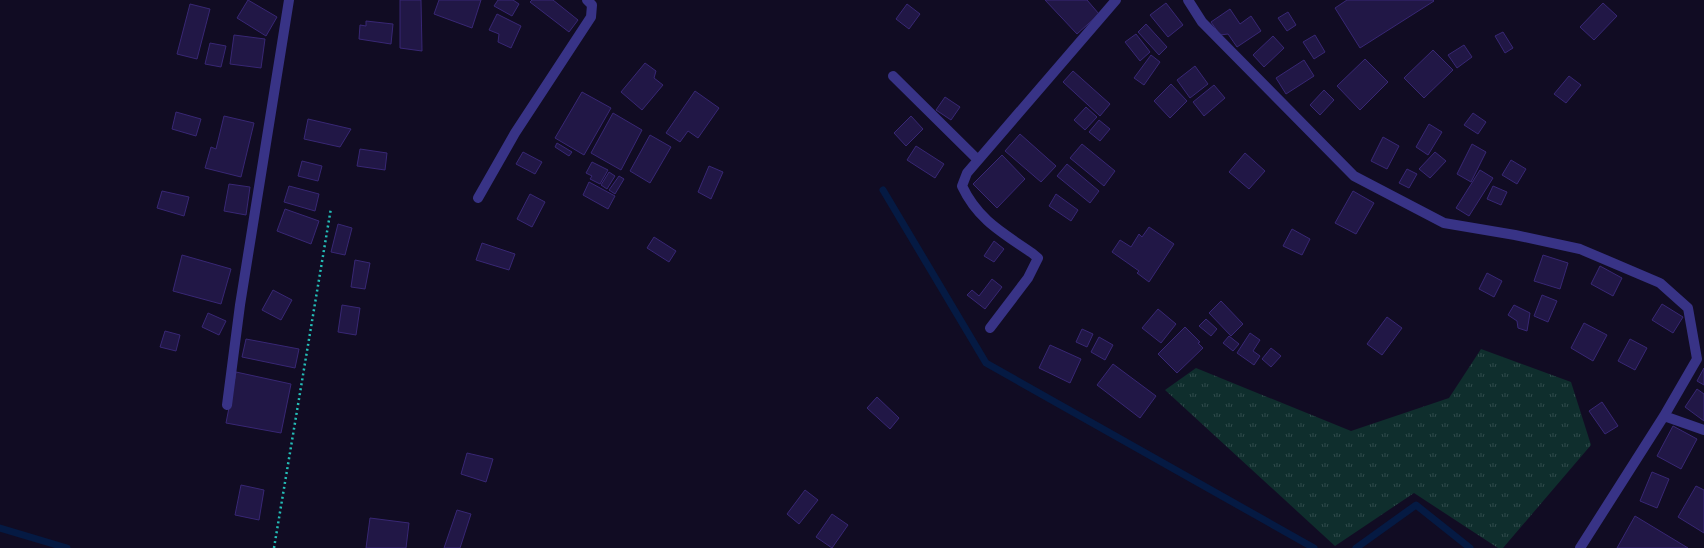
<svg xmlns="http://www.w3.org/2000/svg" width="1704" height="548" viewBox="0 0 1704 548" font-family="'Space Grotesk',sans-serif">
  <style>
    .grass { fill: url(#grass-tufts) }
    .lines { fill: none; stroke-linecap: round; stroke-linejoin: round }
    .stream { stroke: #051a43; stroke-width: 7 }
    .building { fill: #211746; stroke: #382774 }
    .path { stroke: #24bdb7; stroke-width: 2.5; stroke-dasharray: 2 3; stroke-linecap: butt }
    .street { stroke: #383386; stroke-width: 10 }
  </style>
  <defs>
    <pattern id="grass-tufts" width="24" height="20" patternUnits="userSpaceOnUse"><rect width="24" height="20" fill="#0f2e2d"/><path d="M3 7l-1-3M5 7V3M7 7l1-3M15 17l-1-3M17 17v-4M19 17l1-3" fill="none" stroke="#314b4c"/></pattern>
  </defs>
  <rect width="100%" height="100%" fill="#110c23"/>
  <path class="grass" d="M1481 349 1571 382 1591 445 1503 548H1498L1414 493 1335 546 1165 390 1196 368 1351 431 1449 398Z"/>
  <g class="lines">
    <path class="stream" d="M883 190 986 363 1314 548
      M0 528 67 548
      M1356 548 1416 505 1470 548"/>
  </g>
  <path class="building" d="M248 0 277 17 266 36 237 18Z
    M400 0H421L422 51 400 48Z
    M439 0H481L472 28 434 14Z
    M498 0H513L519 4 512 16 494 6Z
    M532 0H553L578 20 569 32 530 2Z
    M1045 0H1087L1099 14 1077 34Z
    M1347 0H1433L1434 1 1360 48 1335 8Z
    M1166 3 1183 25 1168 37 1150 15Z
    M1603 3 1617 16 1594 40 1580 27Z
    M190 4 210 9 197 59 177 54Z
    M907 4 920 14 909 29 896 19Z
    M1230 9 1240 24 1251 16 1261 31 1237 47 1228 34 1220 35 1211 22Z
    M1288 12 1296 25 1287 31 1278 18Z
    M497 14 521 26 511 48 498 42 499 34 489 30Z
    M366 21 393 24 391 44 359 39 360 25 366 26Z
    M1146 24 1167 47 1159 55 1138 32Z
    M1503 32 1513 48 1505 53 1495 36Z
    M1136 34 1150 52 1140 61 1125 42Z
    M234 35 265 39 261 68 230 64Z
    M1315 35 1325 52 1314 59 1303 42Z
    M1273 36 1284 48 1264 67 1253 55Z
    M210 43 226 46 221 67 205 64Z
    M1464 45 1472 57 1457 68 1448 55Z
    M1433 50 1453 70 1424 98 1404 78Z
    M1151 55 1160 62 1144 85 1134 78Z
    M1365 59 1388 82 1360 110 1337 86Z
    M1304 60 1314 76 1286 94 1276 78Z
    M645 63 656 71 654 78 663 85 642 110 621 92Z
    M1195 66 1208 84 1190 98 1177 80Z
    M1073 71 1110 104 1100 116 1063 82Z
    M1569 76 1581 85 1566 103 1554 94Z
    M1171 84 1187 101 1170 118 1154 101Z
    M1214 85 1225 98 1204 116 1193 102Z
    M1324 90 1334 100 1320 115 1310 105Z
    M695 91 719 108 698 138 688 131 680 142 666 133Z
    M582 92 611 108 584 155 555 138Z
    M945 97 960 107 951 120 936 110Z
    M1086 107 1097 117 1085 130 1074 120Z
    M176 112 201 119 196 136 172 129Z
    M613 113 642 130 621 170 591 153Z
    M1473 113 1486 122 1478 134 1464 125Z
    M224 116 254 123 241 177 205 168 211 147 216 149Z
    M911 116 923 129 906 146 894 133Z
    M308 119 351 129 340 147 304 139Z
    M1099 120 1110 129 1100 141 1089 132Z
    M1429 124 1442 132 1428 155 1416 147Z
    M1020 134 1056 166 1041 182 1005 151Z
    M650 135 671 147 650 183 630 171Z
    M1383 137 1399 146 1387 169 1371 161Z
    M557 143 572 152 569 156 555 147Z
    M1082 144 1115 171 1104 186 1070 158Z
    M1472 144 1486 152 1471 182 1457 174Z
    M916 146 944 164 935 178 907 160Z
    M360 149 387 153 385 170 357 166Z
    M523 152 542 162 535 174 516 164Z
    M1435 152 1446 161 1430 178 1419 169Z
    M1245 153 1265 171 1249 189 1229 172Z
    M1002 155 1025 179 997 208 973 184Z
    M1511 160 1526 169 1517 184 1502 175Z
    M302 161 322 166 318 181 298 176Z
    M592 162 608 170 600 184 590 179 592 176 586 173Z
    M1067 164 1099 191 1090 203 1057 176Z
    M709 166 723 172 711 199 698 192Z
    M1407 169 1417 174 1409 188 1399 183Z
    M1480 170 1493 178 1469 216 1456 208Z
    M609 172 615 176 607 189 601 185Z
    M619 176 624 179 615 194 609 190Z
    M589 182 615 196 608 209 583 195Z
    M229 184 250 187 246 215 224 211Z
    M289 186 319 194 315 211 284 202Z
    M1493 186 1507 192 1501 205 1487 199Z
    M162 191 189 197 184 216 157 208Z
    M1353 191 1374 203 1356 234 1335 223Z
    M530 194 545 202 532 227 517 219Z
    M1056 194 1078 210 1071 221 1049 206Z
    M285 209 319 221 311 244 277 231Z
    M338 224 352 228 345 255 331 252Z
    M1149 227 1174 244 1149 282 1137 273 1139 271 1112 252 1120 240 1131 247 1139 234 1142 237Z
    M1292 229 1310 239 1302 255 1283 246Z
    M654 237 676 251 669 262 647 248Z
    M994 241 1004 249 994 262 984 256Z
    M482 243 515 254 509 270 476 260Z
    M182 255 231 269 221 304 173 291Z
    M1543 255 1568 263 1560 289 1534 281Z
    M355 260 370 263 365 289 351 287Z
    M1600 266 1622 278 1613 296 1591 284Z
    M1487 273 1502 281 1494 297 1479 289Z
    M992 279 1002 287 985 309 967 295 972 290 979 296Z
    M273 290 292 300 281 320 262 310Z
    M1542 295 1557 301 1548 322 1534 316Z
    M1221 301 1243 324 1231 336 1209 313Z
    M1662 304 1683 317 1673 333 1652 320Z
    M342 305 360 308 356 335 338 332Z
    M1514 305 1530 313 1527 331 1518 328 1517 321 1508 315Z
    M1158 309 1176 324 1161 343 1142 328Z
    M208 313 226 321 219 335 202 327Z
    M1387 317 1402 328 1382 355 1367 344Z
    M1206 319 1217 329 1211 336 1199 326Z
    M1584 323 1607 335 1593 361 1571 348Z
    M1185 327 1200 342 1198 343 1203 348 1177 373 1158 354Z
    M1082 329 1093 334 1087 347 1076 342Z
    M165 331 180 335 176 351 160 347Z
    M1250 333 1260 340 1253 351 1260 356 1254 365 1237 353Z
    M1229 336 1239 344 1233 351 1223 343Z
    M1099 337 1113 345 1105 360 1091 352Z
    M246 339 299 349 295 368 242 357Z
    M1630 339 1647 348 1635 370 1618 361Z
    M1050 345 1081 359 1070 383 1039 368Z
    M1271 348 1281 356 1271 367 1262 359Z
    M1113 364 1156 396 1140 418 1097 385Z
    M1704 368V385L1697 381Z
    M236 372 291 384 281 433 226 423Z
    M1697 389 1704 394V421L1685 407Z
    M877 397 899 418 890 429 867 408Z
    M1602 402 1618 426 1605 434 1589 411Z
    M1673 426 1697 439 1681 469 1657 456Z
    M467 453 493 459 486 482 461 474Z
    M1652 472 1669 479 1657 508 1640 501Z
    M241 485 264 490 259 520 235 515Z
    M1696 486 1704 490V533L1678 517Z
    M805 490 818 500 799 524 787 514Z
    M457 510 471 514 460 548H444Z
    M832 514 848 525 832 548 816 537Z
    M1635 516 1688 548H1617Z
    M370 518 409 523 406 548H366Z"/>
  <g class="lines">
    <path class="path" d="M274 548 331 208"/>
    <path class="street" d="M1188 0 1202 22 1354 176 1444 223 1515 235 1580 249 1660 283 1688 308 1697 359 1664 416 1580 548
      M893 76 978 160
      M478 198 515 133 591 17 592 5 587 0
      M990 328 1028 278 1038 258 1032 253C1003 233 978 220 962 186L967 173 1116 0
      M227 405 240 305 289 0
      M1664 416 1704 430"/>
  </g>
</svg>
